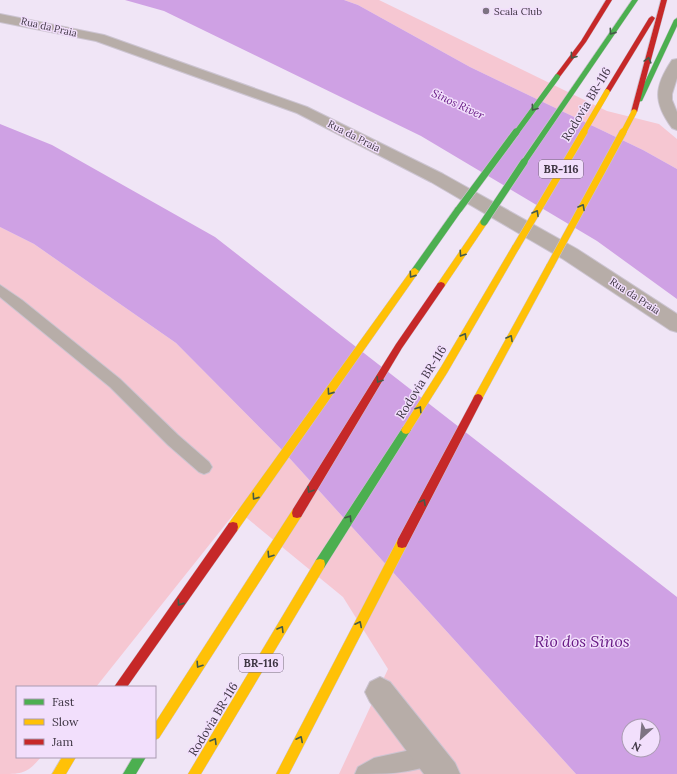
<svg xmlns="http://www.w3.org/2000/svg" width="677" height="774" viewBox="0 0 677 774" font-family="Lora,serif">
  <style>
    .green { fill: #f6c7d2 }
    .water { fill: #cfa1e4; fill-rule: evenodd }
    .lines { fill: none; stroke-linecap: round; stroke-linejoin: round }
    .lane-casing { stroke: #ccc4d1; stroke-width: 2 }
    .street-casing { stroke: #ccc4d1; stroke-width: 2 }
    .fast-casing { stroke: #ccc4d1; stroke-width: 1 }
    .slow-casing { stroke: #ccc4d1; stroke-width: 1 }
    .jam-casing { stroke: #ccc4d1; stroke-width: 1 }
    .lane { fill: #b7ada8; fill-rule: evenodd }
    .street { fill: #b7ada8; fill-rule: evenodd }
    .fast { fill: #4caf50; fill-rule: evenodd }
    .slow { fill: #ffc107; fill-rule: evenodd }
    .jam { fill: #c62828; fill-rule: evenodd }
    .fast-bridge-far1-casing { stroke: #ccc4d1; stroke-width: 6; stroke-linecap: butt }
    .fast-bridge-casing { stroke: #ccc4d1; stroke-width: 8; stroke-linecap: butt }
    .slow-bridge-far1-casing { stroke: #ccc4d1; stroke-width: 6; stroke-linecap: butt }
    .slow-bridge-casing { stroke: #ccc4d1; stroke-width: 8; stroke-linecap: butt }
    .fast-bridge-far1 { stroke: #4caf50; stroke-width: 5.5 }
    .fast-bridge { stroke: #4caf50; stroke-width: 7 }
    .slow-bridge-far1 { stroke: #ffc107; stroke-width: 5.5 }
    .slow-bridge { stroke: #ffc107; stroke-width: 7 }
    .oneway { stroke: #435a48 }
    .poi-dot { fill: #7d7382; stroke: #f2dffc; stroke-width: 1.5 }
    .labels { text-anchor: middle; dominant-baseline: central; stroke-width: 3; stroke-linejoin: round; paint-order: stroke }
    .far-poi-label { font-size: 10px; fill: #3f3644; stroke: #f2dffc; text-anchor: start }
    .far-street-label { font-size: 10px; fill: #3f3644; stroke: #f2dffc }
    .far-water-label { font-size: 11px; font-style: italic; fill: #681b85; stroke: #f2dffc }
    .shield { fill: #f2dffc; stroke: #75697b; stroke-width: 1 }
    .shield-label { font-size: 11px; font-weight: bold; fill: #3f3644 }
    .street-label { font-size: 12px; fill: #3f3644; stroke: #f2dffc }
    .near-water-label { font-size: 16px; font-style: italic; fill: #681b85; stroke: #f2dffc }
  </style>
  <rect width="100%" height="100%" fill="#f0e5f6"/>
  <path class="green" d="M344 0H379L607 111 659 124 677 139V169L643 150 470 67 358 5Z
    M0 227 34 244 176 343 283 451 576 774H339L388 669 343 597 237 510 96 687H17V757H41C27 774 22 774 0 774Z"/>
  <path class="water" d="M125 0H344L358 5 470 67 643 150 677 169V299L597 241 421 136 164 11Z
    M0 124 52 145 215 237 677 597V774H576L283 451 176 343 34 244 0 227ZM629 726H653V750H629Z"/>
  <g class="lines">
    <defs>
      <path id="lane" d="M0 285 22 300 120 379 178 435 209 462 212 467 209 472 204 474 199 472 168 445 110 387 0 297Z
        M429 746 436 749 439 756 436 763C410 774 383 774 355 774L358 767 374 758Z"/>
      <path id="street" d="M0 14 104 35 307 107 443 174 577 249 677 314V332L670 330 563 259 431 182 297 113 96 41 0 22Z
        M677 59V78L672 94V100L677 112V130L672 128C653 102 654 87 672 60Z
        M380 677 390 682 455 763 460 774H424L370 702 365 692 370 682Z"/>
      <path id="fast" d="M632 0H638L526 164H522V160Z
        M677 18V26L642 101 637 102 636 101 674 20Z
        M456 207H462L463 209 418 273H412L411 271 412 269Z
        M406 426 409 427 411 430 409 433 324 568 320 569 316 568 315 564 316 560 403 427Z
        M133 757H146L136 774H123Z"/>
      <path id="slow" d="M484 219 488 222 444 287H438L437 285 438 283 481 220Z
        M516 244 520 247 447 373 409 433 406 434 403 433 401 430 403 427 441 367 513 245Z
        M550 263 554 266 481 401 478 402 475 401 473 398 475 395 547 264Z
        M415 268 419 271 418 273 237 531 233 532 229 531 228 527 229 523 412 269Z
        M297 508 301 509 302 513 301 517 159 738 155 740V723L293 509Z
        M402 538 406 539 407 543 406 547 289 774H276L398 539Z
        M320 559 324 560 325 564 324 568 201 774H188L316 560Z
        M62 757H76L66 774H52Z"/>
      <path id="jam" d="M606 0H612L586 42 559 78H555L554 77 581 41Z
        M661 0H667L637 112 632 113 631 112Z
        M652 16 655 18 610 92 605 93 604 92 649 18Z
        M441 282 444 283 445 285 444 287 402 348 301 517 297 518 293 517 292 513 293 509 396 344 438 283Z
        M478 394 481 395 483 398 406 547 402 548 398 547 397 543 398 539 475 395Z
        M233 522 237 523 238 527 237 531 127 687H114L229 523Z"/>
    </defs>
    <use href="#lane" class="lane-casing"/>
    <use href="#street" class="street-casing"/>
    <use href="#fast" class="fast-casing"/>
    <use href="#slow" class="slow-casing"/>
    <use href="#jam" class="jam-casing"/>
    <use href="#lane" class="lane"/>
    <use href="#street" class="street"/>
    <use href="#fast" class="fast"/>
    <use href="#slow" class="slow"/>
    <use href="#jam" class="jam"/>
    <defs>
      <path id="fast-bridge-far1" d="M516 133 557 77"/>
      <path id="fast-bridge" d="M459 209 516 132
        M484 222 524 162"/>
      <path id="slow-bridge-far1" d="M583 133 607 92
        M623 133 634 112"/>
      <path id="slow-bridge" d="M516 247 584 132
        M550 266 623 132"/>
    </defs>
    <use href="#fast-bridge-far1" class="fast-bridge-far1-casing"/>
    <use href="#fast-bridge" class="fast-bridge-casing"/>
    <use href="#slow-bridge-far1" class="slow-bridge-far1-casing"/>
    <use href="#slow-bridge" class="slow-bridge-casing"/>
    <use href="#fast-bridge-far1" class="fast-bridge-far1"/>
    <use href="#fast-bridge" class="fast-bridge"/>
    <use href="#slow-bridge-far1" class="slow-bridge-far1"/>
    <use href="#slow-bridge" class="slow-bridge"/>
  </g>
  <defs><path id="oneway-chevron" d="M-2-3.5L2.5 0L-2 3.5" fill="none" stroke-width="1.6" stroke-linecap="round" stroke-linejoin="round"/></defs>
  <g class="oneway">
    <use href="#oneway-chevron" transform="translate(612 32) rotate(125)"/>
    <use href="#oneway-chevron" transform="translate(573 56) rotate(127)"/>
    <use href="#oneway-chevron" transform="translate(648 60) rotate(-75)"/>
    <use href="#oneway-chevron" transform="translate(534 108) rotate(126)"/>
    <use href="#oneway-chevron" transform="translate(582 207) rotate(-61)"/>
    <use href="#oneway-chevron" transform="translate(536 213) rotate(-60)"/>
    <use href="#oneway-chevron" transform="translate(462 254) rotate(124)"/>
    <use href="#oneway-chevron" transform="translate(412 275) rotate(125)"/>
    <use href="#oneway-chevron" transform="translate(464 336) rotate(-59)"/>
    <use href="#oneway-chevron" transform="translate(510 338) rotate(-61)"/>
    <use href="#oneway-chevron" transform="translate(379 380) rotate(122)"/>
    <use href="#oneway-chevron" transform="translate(330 392) rotate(125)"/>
    <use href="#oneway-chevron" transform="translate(419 409) rotate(-57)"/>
    <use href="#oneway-chevron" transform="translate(310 490) rotate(122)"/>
    <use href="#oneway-chevron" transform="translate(255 497) rotate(125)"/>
    <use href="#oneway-chevron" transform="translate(423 502) rotate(-62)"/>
    <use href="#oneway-chevron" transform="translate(349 518) rotate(-57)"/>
    <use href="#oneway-chevron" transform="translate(270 555) rotate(123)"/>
    <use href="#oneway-chevron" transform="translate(180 603) rotate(125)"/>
    <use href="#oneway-chevron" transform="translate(359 624) rotate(-63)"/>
    <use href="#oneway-chevron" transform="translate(281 629) rotate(-59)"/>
    <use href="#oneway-chevron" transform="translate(199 665) rotate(123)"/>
    <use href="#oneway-chevron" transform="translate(300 739) rotate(-63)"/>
    <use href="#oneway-chevron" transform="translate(214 741) rotate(-59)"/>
  </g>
  <circle class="poi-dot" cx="486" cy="11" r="4"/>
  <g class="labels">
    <g class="far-poi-label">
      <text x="494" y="11">Scala Club</text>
    </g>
    <g class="far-street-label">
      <text transform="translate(49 27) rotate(13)">Rua da Praia</text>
      <text transform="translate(354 136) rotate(27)">Rua da Praia</text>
      <text transform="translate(635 296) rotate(33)">Rua da Praia</text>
    </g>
    <g class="far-water-label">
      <text transform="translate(458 104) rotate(25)">Sinos River</text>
    </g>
    <g class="shield">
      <rect x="539" y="160" width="44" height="18" rx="3"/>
      <rect x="239" y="654" width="44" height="18" rx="3"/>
    </g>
    <g class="shield-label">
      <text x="561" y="169">BR-116</text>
      <text x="261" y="663">BR-116</text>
    </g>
    <g class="street-label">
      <text transform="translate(586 104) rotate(-59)">Rodovia BR-116</text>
      <text transform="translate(421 382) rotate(-58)">Rodovia BR-116</text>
      <text transform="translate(213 719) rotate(-59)">Rodovia BR-116</text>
    </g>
    <g class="near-water-label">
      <text x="582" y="641">Rio dos Sinos</text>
    </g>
  </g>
  <rect x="16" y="686" width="140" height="72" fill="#f2dffc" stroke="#aa9bb2"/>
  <rect x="24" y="699" width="20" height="6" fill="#4caf50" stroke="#aa9bb2"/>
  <text x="52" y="706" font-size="12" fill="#3f3644">Fast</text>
  <rect x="24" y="719" width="20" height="6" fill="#ffc107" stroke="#aa9bb2"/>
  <text x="52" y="726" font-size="12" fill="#3f3644">Slow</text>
  <rect x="24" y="739" width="20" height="6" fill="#c62828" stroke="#aa9bb2"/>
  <text x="52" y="746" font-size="12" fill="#3f3644">Jam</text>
  <g transform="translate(641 738) rotate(207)"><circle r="19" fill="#f2dffc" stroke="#aa9bb2"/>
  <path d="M0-3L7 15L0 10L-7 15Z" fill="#7d7382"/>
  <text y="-6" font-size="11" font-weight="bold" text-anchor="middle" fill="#3f3644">N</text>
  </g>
</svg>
